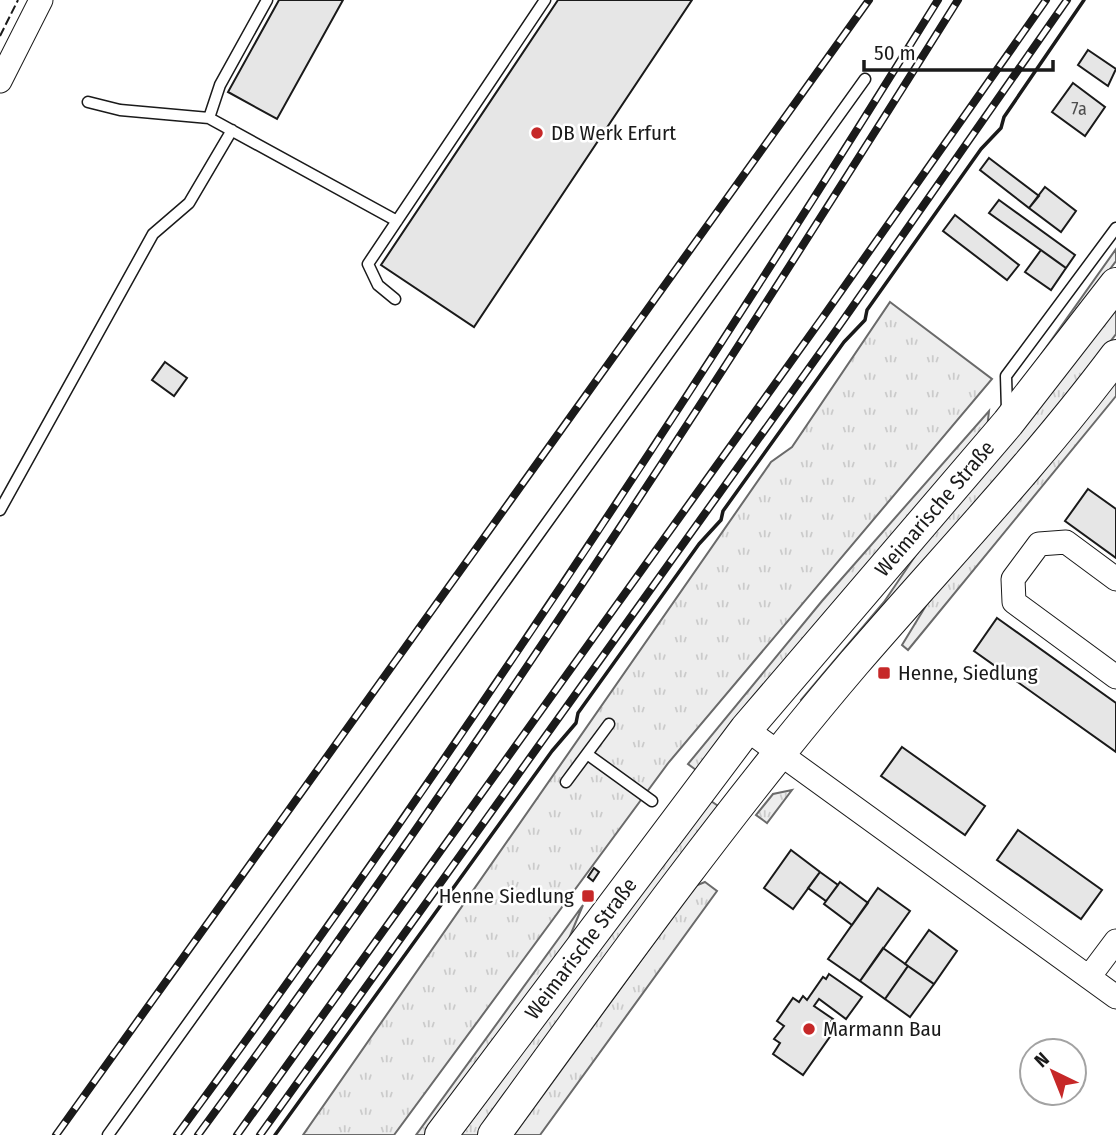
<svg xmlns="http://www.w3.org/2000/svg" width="1116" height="1135" viewBox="0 0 1116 1135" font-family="'Fira Sans Condensed',sans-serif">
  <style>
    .grass { fill: url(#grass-tufts); stroke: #6a6a6a; stroke-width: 2 }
    .building { fill: #e6e6e6; stroke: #1a1a1a; stroke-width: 2 }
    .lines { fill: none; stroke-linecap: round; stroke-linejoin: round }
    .lane-casing { stroke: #1a1a1a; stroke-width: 13 }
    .street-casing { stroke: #1a1a1a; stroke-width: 25 }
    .secondary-casing { stroke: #1a1a1a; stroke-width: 34 }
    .lane { stroke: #fff; stroke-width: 10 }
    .street { stroke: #fff; stroke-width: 23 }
    .secondary { stroke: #fff; stroke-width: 32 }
    .rail-casing { stroke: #1a1a1a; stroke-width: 8 }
    .rail { stroke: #fff; stroke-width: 5; stroke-dasharray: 16; stroke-linecap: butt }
    .fence { stroke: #1a1a1a; stroke-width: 2; stroke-dasharray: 9 3.5; stroke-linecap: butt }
    .wall { stroke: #1a1a1a; stroke-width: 3.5 }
    .poi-dot { fill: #c62828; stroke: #fff; stroke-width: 2.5 }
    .labels { text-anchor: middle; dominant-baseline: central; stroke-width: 5; stroke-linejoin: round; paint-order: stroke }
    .number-label { font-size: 18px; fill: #4d4d4d }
    .poi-label { font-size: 21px; fill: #1a1a1a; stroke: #fff; text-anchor: start }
    .street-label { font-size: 21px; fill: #1a1a1a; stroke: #fff }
  </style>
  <defs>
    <pattern id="grass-tufts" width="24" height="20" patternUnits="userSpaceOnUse" patternTransform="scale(1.75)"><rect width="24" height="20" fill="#ededed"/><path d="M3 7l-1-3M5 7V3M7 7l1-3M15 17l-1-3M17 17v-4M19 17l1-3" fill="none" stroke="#cbcbcb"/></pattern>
  </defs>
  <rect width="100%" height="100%" fill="#fff"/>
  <path class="grass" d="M1116 249V261L1036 368 1033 366Z
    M890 302 992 379 669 762 394 1135H303L771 462 792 447Z
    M1116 309V334L1069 395 804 703 801 700 884 602 922 546Z
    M1116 378V396L1112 401 908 650 902 645 927 604Z
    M989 411 987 429 696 770 688 764 822 601Z
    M792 790 767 823 756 815 773 794Z
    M708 799 721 808 480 1135H461Z
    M705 882 717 891 540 1135H514L695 886Z
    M583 905 565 948 428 1135H416Z"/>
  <path class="building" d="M279 0H343L277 119 228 92Z
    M558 0H692L474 327 381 265Z
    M1088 50 1116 69 1108 86 1078 65Z
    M1073 83 1105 107 1085 136 1052 112Z
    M989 158 1039 196 1029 208 980 170Z
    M1045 187 1076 211 1061 232 1029 208Z
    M999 200 1075 255 1066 268 989 213Z
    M955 215 1019 265 1007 280 943 231Z
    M1041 250 1066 268 1051 290 1025 272Z
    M165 362 187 378 174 396 152 380Z
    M1088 489 1116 509V558L1065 521Z
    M997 618 1116 703V752L974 651Z
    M902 747 985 806 965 835 881 776Z
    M1018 830 1102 890 1081 919 997 860Z
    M791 850 820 872 793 909 764 888Z
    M594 868 599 872 593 881 588 877Z
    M820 872 838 885 826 901 808 888Z
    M840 882 868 903 852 925 824 904Z
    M878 888 910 911 860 981 828 959Z
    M929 930 957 951 934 984 905 964Z
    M883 948 908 966 885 999 860 981Z
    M908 966 934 984 910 1017 885 999Z
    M829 974 862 997 846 1019 819 999 814 1006 833 1019 829 1024 836 1028 803 1075 773 1054 780 1043 774 1039 784 1026 777 1021 793 998 799 1002 803 996 807 1000 823 977 826 979Z"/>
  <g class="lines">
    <defs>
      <path id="lane" d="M88 102 120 110 209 118 397 221
        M209 118 220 85 267 0
        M395 299 378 285 368 264 545 0
        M1007 410 1006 376 1116 228
        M0 510 153 234 189 203 232 130
        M587 754 652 801
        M566 782 609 724
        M108 1135 865 79"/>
      <path id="street" d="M0 81 41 0
        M1116 579 1066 542 1039 544 1013 579 1014 602 1116 677
        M746 729 1116 997
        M1089 977 1116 941"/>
      <g id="secondary">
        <path id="s1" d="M441 1135 746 729 1008 423 1116 284"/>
        <path d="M494 1135C610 975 726 813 854 663 942 561 1035 464 1116 356"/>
      </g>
    </defs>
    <use href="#lane" class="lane-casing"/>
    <use href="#street" class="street-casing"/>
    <use href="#secondary" class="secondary-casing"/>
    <use href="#lane" class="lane"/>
    <use href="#street" class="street"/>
    <use href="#secondary" class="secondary"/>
    <defs>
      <path id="rail" d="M56 1135 869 0
        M177 1135C447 768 698 387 938 0
        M198 1135C468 768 716 386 958 0
        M237 1135 823 317 1046 0
        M260 1135 837 329 1067 0"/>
    </defs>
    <use href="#rail" class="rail-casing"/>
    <use href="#rail" class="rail"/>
    <path class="fence" d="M0 36 18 0"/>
    <path class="wall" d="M275 1135 552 751 576 723 578 713 699 544 721 520 723 511 844 342 865 320 867 310 981 149 1001 128 1004 117 1084 0"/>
  </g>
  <g class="poi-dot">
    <circle cx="537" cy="133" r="7"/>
    <rect x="877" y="666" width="14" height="14" rx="3.5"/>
    <rect x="581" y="889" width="14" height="14" rx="3.5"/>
    <circle cx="809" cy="1029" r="7"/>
  </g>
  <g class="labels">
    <g class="number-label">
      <text x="1079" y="109">7a</text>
    </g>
    <g class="poi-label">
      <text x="551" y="133">DB Werk Erfurt</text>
      <text x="898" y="673">Henne, Siedlung</text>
      <text x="574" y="896" text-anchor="end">Henne Siedlung</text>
      <text x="823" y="1029">Marmann Bau</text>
    </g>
    <g class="street-label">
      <text stroke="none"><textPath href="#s1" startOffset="798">Weimarische Straße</textPath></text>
      <text stroke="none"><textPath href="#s1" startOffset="233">Weimarische Straße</textPath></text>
    </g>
  </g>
  <g transform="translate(1053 1072) rotate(317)"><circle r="33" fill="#ffffff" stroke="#a3a3a3" stroke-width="2"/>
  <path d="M0-5L12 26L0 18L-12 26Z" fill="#c62828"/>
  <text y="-10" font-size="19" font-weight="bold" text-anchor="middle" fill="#1a1a1a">N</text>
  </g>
  <path d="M864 60v10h189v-10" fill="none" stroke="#1a1a1a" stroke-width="3.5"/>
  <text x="874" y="60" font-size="21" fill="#1a1a1a" stroke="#ffffff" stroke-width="5" paint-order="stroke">50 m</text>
</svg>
